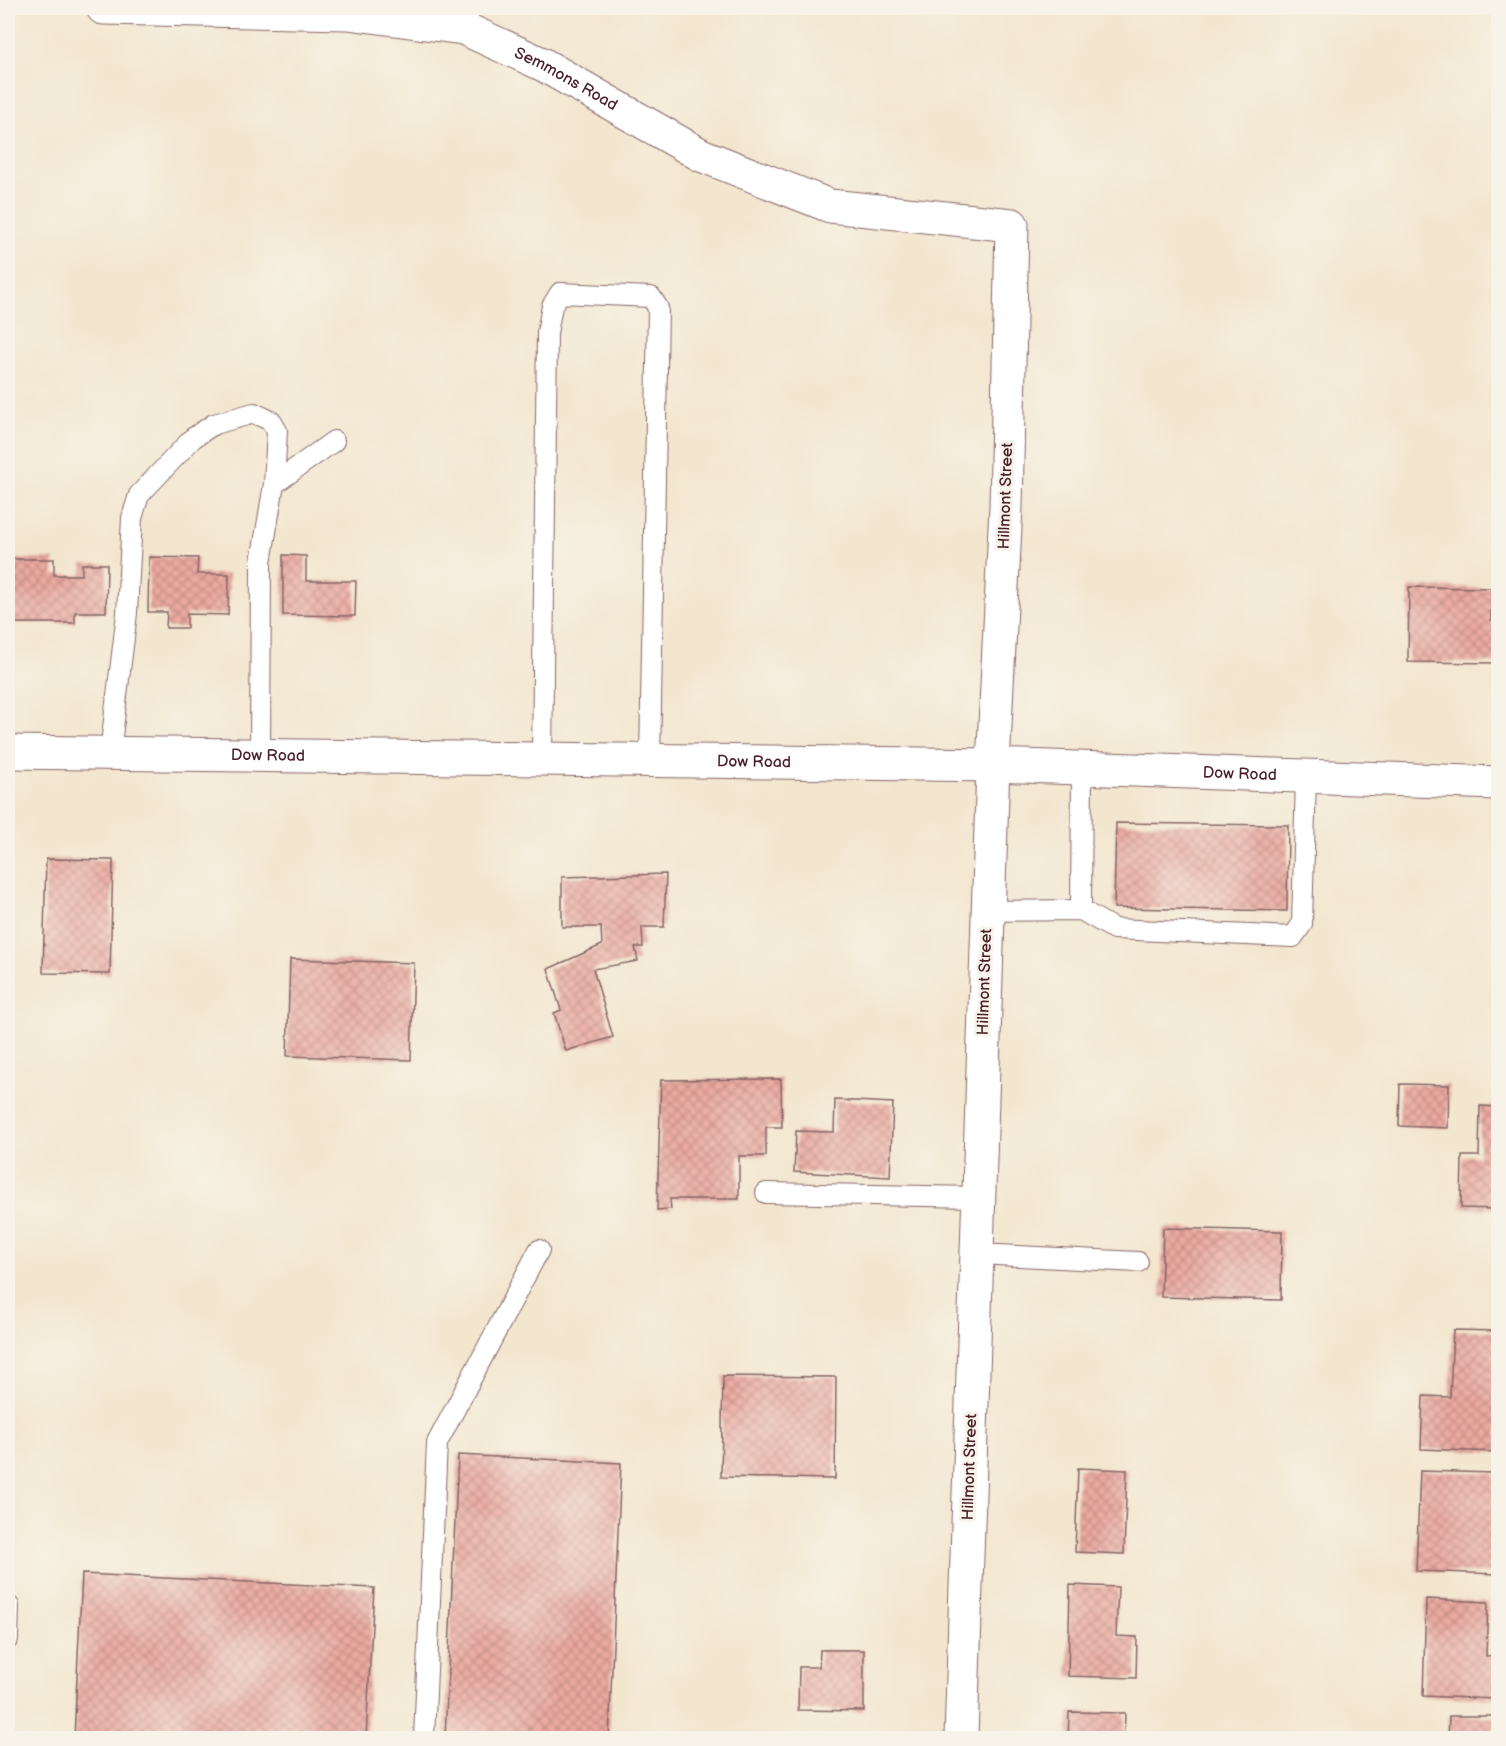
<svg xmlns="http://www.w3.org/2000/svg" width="1506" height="1746" viewBox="0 0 1506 1746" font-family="'Balsamiq Sans',sans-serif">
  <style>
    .building { fill: url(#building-cross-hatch) }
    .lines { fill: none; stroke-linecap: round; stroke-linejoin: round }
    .lane-casing { stroke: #856564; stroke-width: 22 }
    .street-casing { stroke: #856564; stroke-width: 35 }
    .lane { stroke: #fff; stroke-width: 20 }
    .street { stroke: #fff; stroke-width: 33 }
    .labels { text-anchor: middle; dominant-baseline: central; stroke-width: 6; stroke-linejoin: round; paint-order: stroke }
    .street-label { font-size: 16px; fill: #4a1f2b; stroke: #f7f3e8 }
  </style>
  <defs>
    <pattern id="building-cross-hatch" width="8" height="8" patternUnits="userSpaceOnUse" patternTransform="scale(1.5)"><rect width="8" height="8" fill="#ebaaa1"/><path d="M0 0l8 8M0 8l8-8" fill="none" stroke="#c08a83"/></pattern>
  </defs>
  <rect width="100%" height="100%" fill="#f7f3e8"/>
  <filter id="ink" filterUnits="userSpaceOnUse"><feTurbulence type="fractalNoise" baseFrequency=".0167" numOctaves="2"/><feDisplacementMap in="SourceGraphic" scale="12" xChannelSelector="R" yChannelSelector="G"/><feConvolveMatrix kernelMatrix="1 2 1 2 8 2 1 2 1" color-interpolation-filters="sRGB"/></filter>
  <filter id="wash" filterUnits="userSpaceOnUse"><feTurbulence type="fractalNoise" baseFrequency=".008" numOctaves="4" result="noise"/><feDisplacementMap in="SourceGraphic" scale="24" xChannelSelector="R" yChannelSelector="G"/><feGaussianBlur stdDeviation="1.35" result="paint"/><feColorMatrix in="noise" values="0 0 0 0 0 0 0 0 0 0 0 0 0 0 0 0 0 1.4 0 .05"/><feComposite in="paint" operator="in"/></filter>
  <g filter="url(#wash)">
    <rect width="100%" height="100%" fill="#f3e6cf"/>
    <g id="blocks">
      <path class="building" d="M283 555 306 556V581H356L355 616 283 615Z
        M149 557 198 558 197 574H229L228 615 187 614V628H166L167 612H148Z
        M9 559H54V575H82V564H107L106 612H75V623H9Z
        M1409 587 1491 588V620H1498V663L1408 662Z
        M1116 823 1288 825 1287 911 1114 908Z
        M46 859 113 860 110 974 43 973Z
        M666 874 664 927H642L643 947H635L638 961 593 969 613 1037 566 1051 554 1013 561 1010 548 969 602 945 601 927H562V877Z
        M290 959 414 963 411 1060 287 1056Z
        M781 1079 782 1127H766V1156H739V1199H670L671 1209 657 1210 661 1080Z
        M1400 1084 1449 1085 1448 1128 1399 1126Z
        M835 1100 893 1103 890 1177 794 1172 796 1131 834 1132Z
        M1480 1106 1498 1107V1209L1461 1208 1462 1156H1479Z
        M1163 1228 1282 1231 1281 1300 1161 1297Z
        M1453 1330 1498 1331V1452L1421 1449 1423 1396 1450 1397Z
        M723 1376 836 1377 835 1479 721 1477Z
        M458 1455 621 1463 609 1738H445Z
        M1078 1468 1127 1470 1124 1554 1075 1552Z
        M1420 1471 1495 1473 1493 1529H1498V1574L1416 1571Z
        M82 1574 374 1588 366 1738H74Z
        M1070 1585 1118 1587 1116 1636 1137 1637 1136 1678 1068 1676Z
        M1426 1599 1488 1602 1486 1656 1498 1655 1497 1699 1423 1696Z
        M820 1650H864V1711L798 1710 799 1667H819Z
        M1069 1712 1125 1713 1124 1738H1068Z
        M1449 1716H1498V1738H1448Z"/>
    </g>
  </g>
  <g filter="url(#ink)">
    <use href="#blocks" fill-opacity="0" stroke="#856564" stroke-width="1.5"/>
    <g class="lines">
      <defs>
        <path id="lane" d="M274 484 334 441
          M110 753 127 613 132 518 139 495 193 438 214 424 254 413 271 421 277 431 274 484 261 562 260 756
          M542 759 547 333 552 306 560 293 651 297 658 308 650 761
          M1081 910 1082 768
          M987 911 1081 910 1114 929 1293 937 1302 924 1306 776
          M766 1193 978 1197
          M977 1254 1138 1262
          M8 1639 9 1606
          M424 1738 437 1443 539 1250"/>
        <g id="street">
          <path id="s1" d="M103 8 348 13 463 28 542 64 701 155 830 206 1012 225 1006 507 993 765 961 1738"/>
          <path id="s2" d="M8 752 993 765 1498 783"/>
        </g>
      </defs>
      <use href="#lane" class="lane-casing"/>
      <use href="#street" class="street-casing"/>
      <use href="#lane" class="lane"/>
      <use href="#street" class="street"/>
    </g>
  </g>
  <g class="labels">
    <g class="street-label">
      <text stroke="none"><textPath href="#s1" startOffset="476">Semmons Road</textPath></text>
      <text transform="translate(1006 496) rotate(-88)">Hillmont Street</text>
      <text stroke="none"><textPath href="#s2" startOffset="260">Dow Road</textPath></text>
      <text stroke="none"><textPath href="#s2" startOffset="746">Dow Road</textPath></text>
      <text stroke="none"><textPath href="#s2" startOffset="1232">Dow Road</textPath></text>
      <text transform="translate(985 982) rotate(-88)">Hillmont Street</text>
      <text transform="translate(970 1467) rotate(-88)">Hillmont Street</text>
    </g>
  </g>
  <rect width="1506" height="1746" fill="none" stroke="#f7f3e8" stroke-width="30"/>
</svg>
